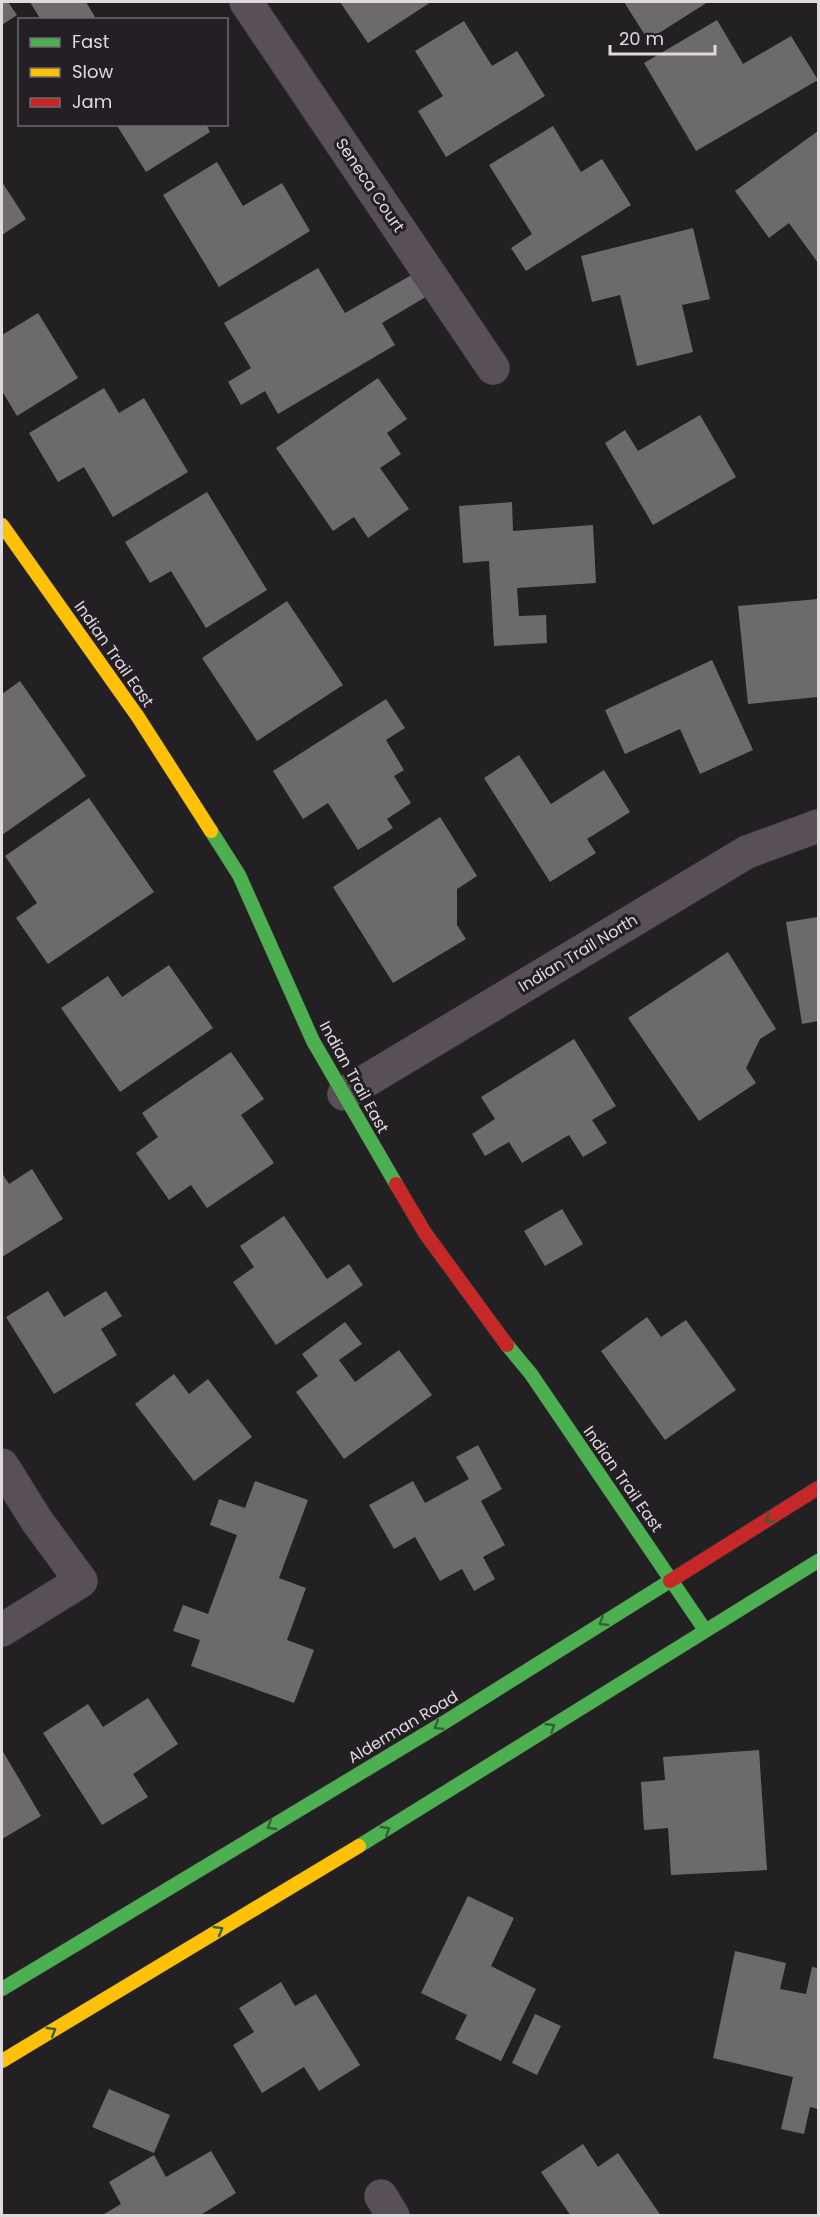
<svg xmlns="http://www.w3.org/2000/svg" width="820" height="2217" viewBox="0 0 820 2217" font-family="Poppins,sans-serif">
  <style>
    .building { fill: #6d6a6d }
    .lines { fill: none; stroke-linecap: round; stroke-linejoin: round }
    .street-casing { stroke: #3c3b3c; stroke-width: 34 }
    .fast-casing { stroke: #3c3b3c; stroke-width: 15 }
    .slow-casing { stroke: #3c3b3c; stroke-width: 15 }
    .jam-casing { stroke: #3c3b3c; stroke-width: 15 }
    .street { stroke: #584f57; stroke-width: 33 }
    .fast { stroke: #4caf50; stroke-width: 14 }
    .slow { stroke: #ffc107; stroke-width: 14 }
    .jam { stroke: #c62828; stroke-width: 14 }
    .oneway { stroke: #366038 }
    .labels { text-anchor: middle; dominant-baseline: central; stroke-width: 6; stroke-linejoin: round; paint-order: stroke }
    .street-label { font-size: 16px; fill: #dedadd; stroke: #241f24 }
  </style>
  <rect width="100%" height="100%" fill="#232023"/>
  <path class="building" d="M2 2H8L17 15 2 25Z
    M30 2H86L95 17 90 20H41Z
    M340 2H431L368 43Z
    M624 2H708L648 40Z
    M717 20 743 64 791 36 818 80 696 151 644 63Z
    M464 21 492 66 517 51 545 96 446 157 418 111 443 96 415 51Z
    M116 124H206L210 132 146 172Z
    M553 126 581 172 602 159 631 205 526 271 511 248 532 234 489 165Z
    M818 131V263L789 223 769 238 735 191Z
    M217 162 243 206 282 183 310 231 219 287 163 195Z
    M2 182 26 219 2 235Z
    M693 228 710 299 682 305 693 352 637 366 620 295 592 302 581 256Z
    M318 268 345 313 415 273 429 295 382 323 395 345 278 414 265 391 241 405 228 382 251 368 224 323Z
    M38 313 78 378 17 416 2 391V335Z
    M378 378 407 419 387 433 401 454 380 468 409 509 368 538 354 517 333 531 276 448Z
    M104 388 119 413 144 398 188 472 113 517 84 467 58 482 29 433Z
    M700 415 736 477 653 525 605 443 625 430 638 451Z
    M207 492 267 590 206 628 171 571 150 583 125 542Z
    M512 502 513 531 593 525 596 583 517 588 519 616 546 615 547 643 494 646 489 561 463 563 459 506Z
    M818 599V697L748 704 738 606Z
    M287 601 343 685 257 741 202 658Z
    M712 660 753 750 700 774 680 729 625 754 605 710Z
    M20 681 86 776 2 835V694Z
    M386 699 405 728 386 740 404 770 394 776 411 803 387 819 393 828 358 850 328 803 303 819 273 771Z
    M519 755 551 804 604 770 630 812 587 839 596 853 550 882 484 778Z
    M89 798 154 892 48 964 16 918 37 903 5 856Z
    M440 817 477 876 457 889V925L466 939 393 983 333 887Z
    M818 917V1021L802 1024 786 922Z
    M728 952 776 1029 760 1039 746 1068 756 1083 699 1121 628 1018Z
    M169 965 213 1028 120 1092 61 1008 108 976 122 997Z
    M574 1039 616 1106 592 1120 607 1143 583 1157 569 1135 522 1163 509 1142 485 1156 472 1134 495 1119 481 1097Z
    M231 1052 264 1099 241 1115 274 1163 207 1208 191 1185 169 1200 136 1153 158 1137 142 1113Z
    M32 1169 63 1219 2 1257V1173L9 1184Z
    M562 1209 583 1244 545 1266 524 1231Z
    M284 1216 327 1279 349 1264 363 1285 276 1345 233 1282 254 1267 240 1246Z
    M48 1291 64 1317 106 1291 122 1316 101 1329 117 1355 54 1394 6 1317Z
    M647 1317 661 1337 686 1320 736 1390 665 1440 601 1351Z
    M345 1322 362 1344 339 1360 355 1382 399 1350 432 1395 344 1459 296 1392 318 1376 302 1354Z
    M174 1374 189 1394 208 1379 252 1437 194 1481 135 1404Z
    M478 1445 502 1489 481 1501 505 1545 483 1557 495 1579 474 1591 462 1569 440 1581 415 1537 394 1549 369 1505 413 1481 425 1503 469 1479 456 1457Z
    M255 1481 308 1500 279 1578 306 1588 287 1640 314 1650 294 1703 191 1666 200 1640 173 1631 183 1605 208 1614 237 1535 210 1525 219 1499 245 1508Z
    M148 1698 178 1744 133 1774 148 1797 102 1825 43 1733 88 1704 103 1727Z
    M2 1750 41 1816 2 1839Z
    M759 1750 767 1870 671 1875 668 1828 644 1830 641 1782 665 1780 663 1757Z
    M468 1896 514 1918 491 1966 536 1989 501 2061 455 2039 467 2015 421 1993Z
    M735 1951 786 1963 780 1989 806 1994 812 1967 818 1968V2109L810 2107 804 2134 781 2129 793 2077 713 2058Z
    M281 1982 295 2006 316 1994 360 2065 319 2091 304 2067 262 2093 233 2045 254 2032 239 2008Z
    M535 2014 561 2026 537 2075 512 2063Z
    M109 2089 170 2115 154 2153 92 2127Z
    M583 2144 598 2167 618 2153 661 2216H571L541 2172Z
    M211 2151 236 2193 199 2216H101L121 2204 109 2182 154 2155 166 2177Z"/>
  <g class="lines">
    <defs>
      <path id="street" d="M246 2 493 368
        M344 1094 747 852 818 826
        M2 1465 37 1521 81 1581 2 1630
        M381 2196 393 2216"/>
      <path id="fast" d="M211 831 239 875 313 1041 396 1184
        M507 1345 531 1374 705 1630
        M359 1846 818 1561
        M2 1989 445 1722 670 1581"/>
      <path id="slow" d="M2 525 138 717 211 831
        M2 2061 359 1846"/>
      <path id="jam" d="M396 1184 425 1233 507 1345
        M670 1581 818 1488"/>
    </defs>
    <use href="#street" class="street-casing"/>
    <use href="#fast" class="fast-casing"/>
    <use href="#slow" class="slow-casing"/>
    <use href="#jam" class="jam-casing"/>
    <use href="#street" class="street"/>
    <use href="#fast" class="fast"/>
    <use href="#slow" class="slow"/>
    <use href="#jam" class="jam"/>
  </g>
  <defs><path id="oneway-chevron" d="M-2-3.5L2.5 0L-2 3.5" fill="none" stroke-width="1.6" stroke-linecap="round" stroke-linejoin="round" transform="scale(1.5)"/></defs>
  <g class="oneway">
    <use href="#oneway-chevron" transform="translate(769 1519) rotate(148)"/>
    <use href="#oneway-chevron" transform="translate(603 1622) rotate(148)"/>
    <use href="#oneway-chevron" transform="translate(438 1726) rotate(149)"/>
    <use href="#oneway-chevron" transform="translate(551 1727) rotate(-33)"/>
    <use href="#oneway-chevron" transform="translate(271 1826) rotate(149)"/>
    <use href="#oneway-chevron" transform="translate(386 1830) rotate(-31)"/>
    <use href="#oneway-chevron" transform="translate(219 1930) rotate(-31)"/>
    <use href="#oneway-chevron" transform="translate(52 2031) rotate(-31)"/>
  </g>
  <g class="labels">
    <g class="street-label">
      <text transform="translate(370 185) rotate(56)">Seneca Court</text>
      <text transform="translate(114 654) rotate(55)">Indian Trail East</text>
      <text transform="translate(578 953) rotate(-31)">Indian Trail North</text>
      <text transform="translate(354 1077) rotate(61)">Indian Trail East</text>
      <text transform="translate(623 1479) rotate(55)">Indian Trail East</text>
      <text transform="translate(403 1727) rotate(-31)">Alderman Road</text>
    </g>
  </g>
  <rect width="820" height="2217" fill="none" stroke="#dedadd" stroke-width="6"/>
  <rect x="18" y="18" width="210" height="108" fill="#241f24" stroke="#6e6a6e" stroke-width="1.5"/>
  <rect x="30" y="38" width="30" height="9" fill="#4caf50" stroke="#6e6a6e" stroke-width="1.5"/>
  <text x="72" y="48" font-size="18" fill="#dedadd">Fast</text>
  <rect x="30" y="68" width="30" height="9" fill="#ffc107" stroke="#6e6a6e" stroke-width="1.5"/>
  <text x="72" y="78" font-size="18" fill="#dedadd">Slow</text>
  <rect x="30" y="98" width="30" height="9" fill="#c62828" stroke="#6e6a6e" stroke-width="1.5"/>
  <text x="72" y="108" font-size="18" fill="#dedadd">Jam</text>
  <path d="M610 45v9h105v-9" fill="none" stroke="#dedadd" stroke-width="3"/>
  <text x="619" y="45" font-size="18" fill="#dedadd" stroke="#241f24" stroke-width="4.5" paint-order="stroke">20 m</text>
</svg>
